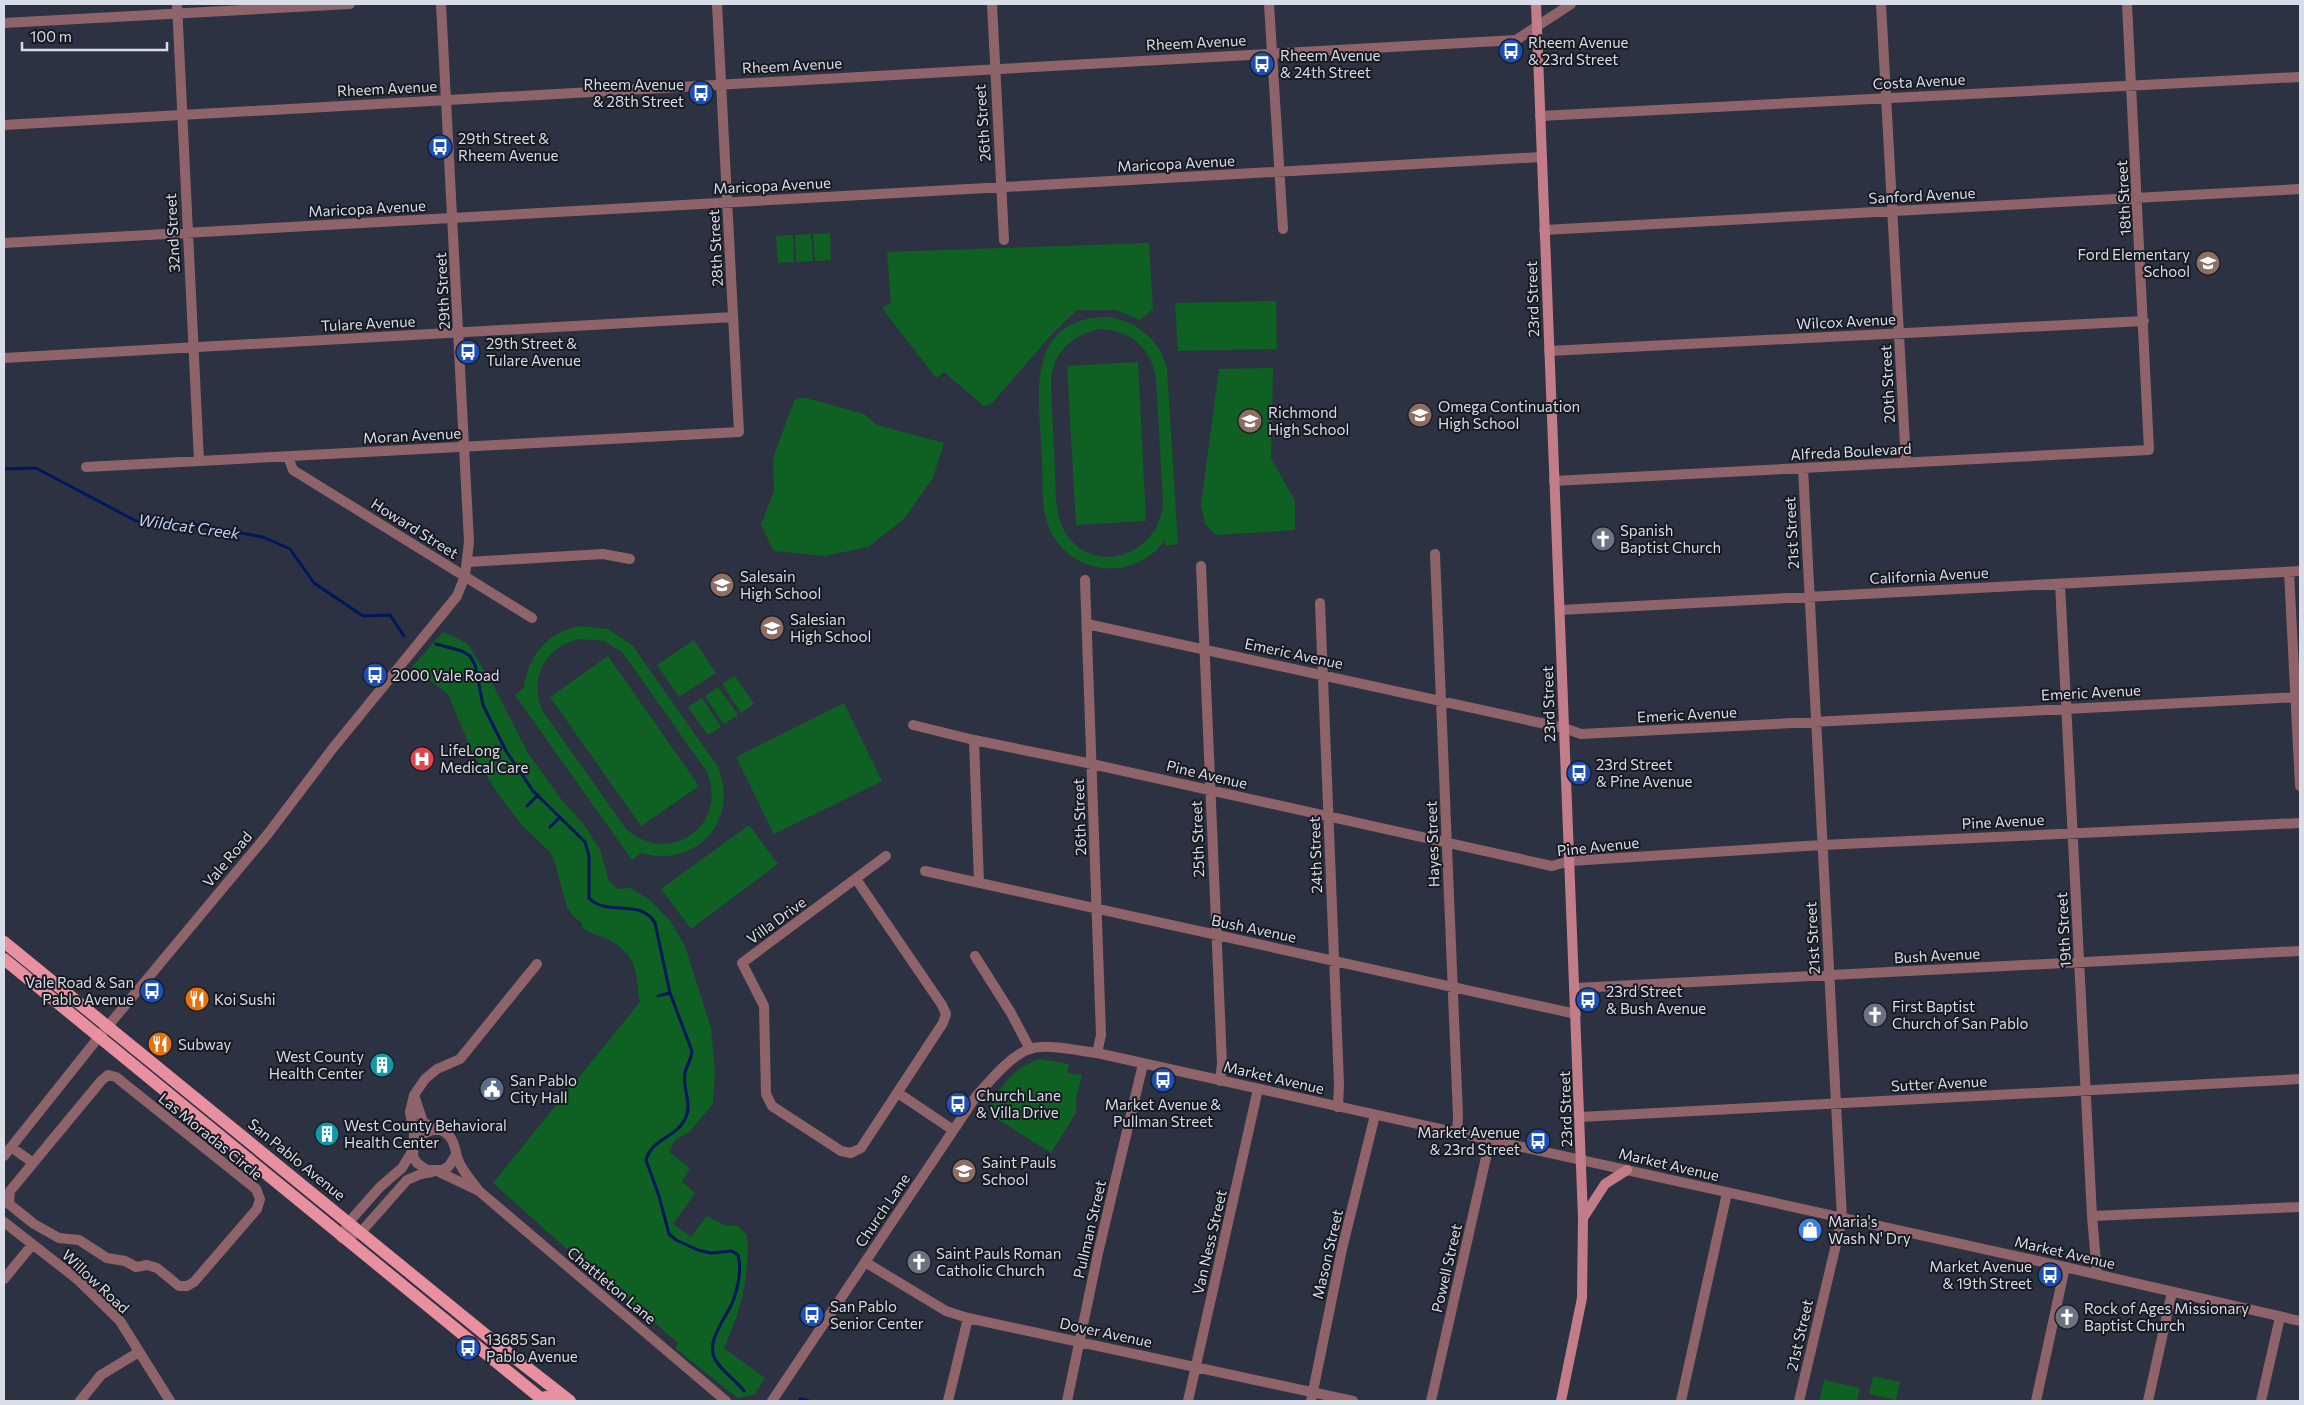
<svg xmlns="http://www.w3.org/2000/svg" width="2304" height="1405" viewBox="0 0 2304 1405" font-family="Commissioner,sans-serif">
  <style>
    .green { fill: #0e6023; fill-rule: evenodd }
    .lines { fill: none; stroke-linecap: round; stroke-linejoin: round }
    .stream { stroke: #00175c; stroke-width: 3 }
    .minor { stroke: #8f636a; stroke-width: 10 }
    .tertiary { stroke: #8f636a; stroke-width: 10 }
    .secondary { stroke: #c27d89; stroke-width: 10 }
    .primary { stroke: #e990a0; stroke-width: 12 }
    .labels { text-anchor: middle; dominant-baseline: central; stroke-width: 4; stroke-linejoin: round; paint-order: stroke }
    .street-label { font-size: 15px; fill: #d9dde7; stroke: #181a22 }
    .poi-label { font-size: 15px; fill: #d9dde7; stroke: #181a22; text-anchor: start }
    .water-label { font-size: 16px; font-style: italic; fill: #bcd3fc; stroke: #181a22 }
  </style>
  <rect width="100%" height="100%" fill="#2d3243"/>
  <path class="green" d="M830 233 831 260 815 261 813 234Z
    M811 234 813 261 796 262 795 235Z
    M793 235 794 262 778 263 776 236Z
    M1149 243 1153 309 1140 320 1116 310H1077L1052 334 991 404 984 406 944 372 936 378 882 308 891 303 887 252Z
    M1276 301 1277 349 1178 351 1175 303Z
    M1110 317C1139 323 1159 340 1167 368L1178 544 1165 546V540C1136 581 1074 577 1051 532 1040 510 1043 480 1042 457 1039 398 1023 316 1110 317ZM1101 329C1131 330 1152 349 1156 379L1163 501C1161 558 1087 580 1062 526 1055 510 1056 490 1055 473 1054 444 1052 414 1051 385 1051 354 1071 334 1101 329Z
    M1138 362 1146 521 1076 525 1067 366Z
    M1273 368 1271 458 1295 501V530L1216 535 1205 524 1201 505 1219 369Z
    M802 397 864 414 877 425 944 443 933 478 903 520 868 547 824 556 774 551 761 525 774 491 773 458 794 401Z
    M579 626 608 629 632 645 718 767C740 820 697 869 641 853L632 860 515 695 524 688C528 655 547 633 579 626ZM580 639 604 641 623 653 707 772C729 826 669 867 626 829L542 710C529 677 546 646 580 639Z
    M443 632 467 643 491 681 528 753 561 799 585 826 600 850 609 881 618 889 631 888 651 901 670 921 685 946 711 1028 715 1072 713 1104 689 1132 674 1141 669 1152 690 1168 682 1182 695 1193 673 1224 691 1237 707 1216 726 1226H738L747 1235C750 1276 741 1311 724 1348L765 1378 755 1394 738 1398 675 1348 678 1343 569 1249 571 1246 567 1249 493 1183 640 1002C635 970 638 954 605 938 596 934 588 933 581 926L583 924 573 916 567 907 554 860 550 852 523 826 498 794 473 754 448 694 412 667Z
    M694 640 716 673 679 697 657 665Z
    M608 656 699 786 641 826 550 697Z
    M735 676 754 704 741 713 722 684Z
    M718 687 738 715 724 724 705 696Z
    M702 698 721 727 708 735 688 707Z
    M844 703 882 781 774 834 736 757Z
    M749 825 778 864 691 929 661 889Z
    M1040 1059 1069 1064 1067 1073 1082 1075 1076 1099V1113L1051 1153 991 1115 988 1109C1004 1084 1010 1069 1040 1059Z
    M1873 1376 1900 1382 1896 1400 1869 1394Z
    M1824 1380 1860 1388 1857 1401H1819Z"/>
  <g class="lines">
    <path class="stream" d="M4 469 36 468 136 521 190 524 263 537 290 549 314 583 363 616 390 615 404 636
      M436 644 462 651 470 656 475 665 483 705 506 751 533 791 585 842 589 856V898C607 917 641 898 655 923L670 993 692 1051C691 1060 687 1065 685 1073 682 1088 693 1105 685 1119 676 1138 652 1138 646 1160L659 1196 669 1234 676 1240 698 1250 711 1253 732 1251 738 1255C742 1269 738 1287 733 1301 727 1317 705 1341 715 1359 721 1371 736 1380 744 1391
      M527 806 538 795
      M550 827 560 817
      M658 996 670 993
      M800 1399 809 1401"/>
    <path class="minor" d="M177 4 199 461
      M992 4 1004 240
      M1269 4 1283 229
      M1881 4 1906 463
      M4 23 350 4
      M1540 116 2300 77
      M1544 230 2300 189
      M4 243 1541 157
      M1549 351 2144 321
      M4 358 733 317
      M288 457 293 470 532 618
      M86 467 739 432 717 4
      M1554 481 2149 450 2127 4
      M1435 554 1458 1116 1457 1133
      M468 562 603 554 630 559
      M1201 566 1222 1064 1220 1081
      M2289 572 2300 786
      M1085 580 1101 1035 1097 1053
      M2060 584 2092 1216 2097 1274
      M1320 603 1339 1084 1338 1107
      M1560 610 2300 571
      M1087 624 1564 728 1581 734 2300 697
      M913 725 974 740 1092 764 1552 866 1570 861 1822 845 2300 823
      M974 740 979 883
      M925 871 1576 1014
      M856 879 942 1005 946 1014 943 1023 861 1148 851 1153 841 1151 772 1106 766 1094 764 1006 742 963 886 856
      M975 956 1011 1013 1030 1049
      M1575 988 2300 951
      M108 1075 116 1077 256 1189 260 1199 257 1209 194 1282 187 1286H179L157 1268 147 1265 136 1267 125 1261 107 1258 79 1240 59 1238 34 1224 9 1204 10 1191 101 1081Z
      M898 1093 953 1130
      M415 1098 423 1122 436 1130
      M1580 1117 2300 1079
      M11 1147 32 1162
      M413 1147C421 1131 441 1121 452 1140 456 1148 456 1158 461 1166 466 1175 473 1183 479 1191L726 1401
      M456 1155 449 1166 443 1170H427L417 1163 413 1157 414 1134 410 1112 414 1095 425 1079 437 1069 460 1059 537 964
      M4 1156 98 1038
      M437 1171 477 1190
      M2092 1216 2300 1207
      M4 1222 77 1279 120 1321 170 1401
      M346 1228 349 1222 380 1187 402 1168 413 1150
      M342 1238 361 1232 407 1180 421 1174 432 1172
      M865 1262 946 1311 968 1318 1353 1401
      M4 1279 32 1245
      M80 1401 101 1375 139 1352
      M948 1401 968 1318
      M1067 1401 1098 1253 1143 1064
      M1188 1401 1258 1089
      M1311 1401 1342 1249 1375 1115
      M1431 1401 1490 1140
      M1681 1401 1727 1193
      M1799 1401 1842 1219 1803 468
      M2036 1401 2065 1267
      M2148 1401 2172 1292
      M2261 1401 2280 1317"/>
    <path class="tertiary" d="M4 125 1516 40 1571 4
      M103 1032 267 835 333 748 457 596 465 576 469 542 441 4
      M772 1401 977 1095C991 1080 1011 1055 1030 1049 1046 1043 1080 1051 1097 1053L2065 1267 2300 1321"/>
    <path class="secondary" d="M1536 4 1583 1218 1582 1298 1561 1401
      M1583 1218 1605 1184 1627 1170"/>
    <path class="primary" d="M4 942 492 1340 570 1401
      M4 959 544 1401
      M540 1399 546 1397 555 1401"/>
  </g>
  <defs>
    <symbol id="bus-disc" viewBox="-11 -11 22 22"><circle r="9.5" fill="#1a4fb4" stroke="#181a22"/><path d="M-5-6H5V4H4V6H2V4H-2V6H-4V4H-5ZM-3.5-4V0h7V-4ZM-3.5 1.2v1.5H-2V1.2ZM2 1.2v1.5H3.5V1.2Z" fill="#fff"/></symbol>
    <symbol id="school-disc" viewBox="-11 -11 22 22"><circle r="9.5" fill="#8d6e63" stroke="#181a22"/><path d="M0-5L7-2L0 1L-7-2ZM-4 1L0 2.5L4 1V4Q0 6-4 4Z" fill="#fff"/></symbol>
    <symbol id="church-disc" viewBox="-11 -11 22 22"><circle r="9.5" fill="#6b7280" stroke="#181a22"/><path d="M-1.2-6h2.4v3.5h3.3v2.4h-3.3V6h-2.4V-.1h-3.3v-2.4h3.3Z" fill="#fff"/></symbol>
    <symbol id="hospital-disc" viewBox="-11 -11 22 22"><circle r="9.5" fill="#e0444e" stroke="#181a22"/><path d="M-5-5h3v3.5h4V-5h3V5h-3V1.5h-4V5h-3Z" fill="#fff"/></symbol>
    <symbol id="restaurant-disc" viewBox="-11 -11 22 22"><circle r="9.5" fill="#e8710a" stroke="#181a22"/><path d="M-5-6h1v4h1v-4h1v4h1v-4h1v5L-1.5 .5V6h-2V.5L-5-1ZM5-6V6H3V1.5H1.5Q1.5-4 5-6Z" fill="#fff"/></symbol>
    <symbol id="building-disc" viewBox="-11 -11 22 22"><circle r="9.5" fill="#0f9aa8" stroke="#181a22"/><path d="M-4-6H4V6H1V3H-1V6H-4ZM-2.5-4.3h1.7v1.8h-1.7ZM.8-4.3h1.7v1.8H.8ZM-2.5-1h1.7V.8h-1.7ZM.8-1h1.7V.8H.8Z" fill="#fff"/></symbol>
    <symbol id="civic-disc" viewBox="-11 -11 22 22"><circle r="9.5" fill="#5c6f8a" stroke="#181a22"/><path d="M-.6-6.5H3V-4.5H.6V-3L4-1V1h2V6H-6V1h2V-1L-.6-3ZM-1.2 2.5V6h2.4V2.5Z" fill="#fff"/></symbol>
    <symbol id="shop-disc" viewBox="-11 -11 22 22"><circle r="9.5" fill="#3f7fe0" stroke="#181a22"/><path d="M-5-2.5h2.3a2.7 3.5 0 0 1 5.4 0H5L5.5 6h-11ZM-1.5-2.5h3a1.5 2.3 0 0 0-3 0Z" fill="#fff"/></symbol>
  </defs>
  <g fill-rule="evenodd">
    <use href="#bus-disc" x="1497" y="37" width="28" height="28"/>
    <use href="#bus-disc" x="1248" y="50" width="28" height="28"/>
    <use href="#bus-disc" x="687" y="79" width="28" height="28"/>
    <use href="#bus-disc" x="426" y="133" width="28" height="28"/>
    <use href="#school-disc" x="2194" y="249" width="28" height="28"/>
    <use href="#bus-disc" x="454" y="338" width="28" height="28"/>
    <use href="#school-disc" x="1406" y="401" width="28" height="28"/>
    <use href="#school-disc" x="1236" y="407" width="28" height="28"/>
    <use href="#church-disc" x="1589" y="525" width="28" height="28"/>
    <use href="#school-disc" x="708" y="571" width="28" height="28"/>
    <use href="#school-disc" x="758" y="614" width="28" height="28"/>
    <use href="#bus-disc" x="361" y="661" width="28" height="28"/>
    <use href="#hospital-disc" x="408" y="745" width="28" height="28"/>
    <use href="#bus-disc" x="1565" y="759" width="28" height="28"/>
    <use href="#bus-disc" x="138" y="977" width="28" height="28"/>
    <use href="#restaurant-disc" x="183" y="985" width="28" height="28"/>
    <use href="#bus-disc" x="1574" y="986" width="28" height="28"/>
    <use href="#church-disc" x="1861" y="1001" width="28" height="28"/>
    <use href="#restaurant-disc" x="146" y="1030" width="28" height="28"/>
    <use href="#building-disc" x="368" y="1051" width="28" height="28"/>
    <use href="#bus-disc" x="1149" y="1066" width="28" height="28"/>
    <use href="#civic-disc" x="478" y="1075" width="28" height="28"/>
    <use href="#bus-disc" x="944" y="1090" width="28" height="28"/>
    <use href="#building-disc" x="313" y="1120" width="28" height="28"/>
    <use href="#bus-disc" x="1524" y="1127" width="28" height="28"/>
    <use href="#school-disc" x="950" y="1157" width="28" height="28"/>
    <use href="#shop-disc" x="1796" y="1216" width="28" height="28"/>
    <use href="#church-disc" x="905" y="1248" width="28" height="28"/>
    <use href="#bus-disc" x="2036" y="1261" width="28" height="28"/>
    <use href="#bus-disc" x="798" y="1301" width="28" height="28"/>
    <use href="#church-disc" x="2053" y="1303" width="28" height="28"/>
    <use href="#bus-disc" x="454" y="1334" width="28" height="28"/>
  </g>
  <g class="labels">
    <g class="street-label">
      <text transform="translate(1196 42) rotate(-3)">Rheem Avenue</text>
      <text transform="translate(792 65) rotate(-3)">Rheem Avenue</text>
      <text transform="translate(1919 81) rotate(-3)">Costa Avenue</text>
      <text transform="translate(387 88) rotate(-3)">Rheem Avenue</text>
      <text transform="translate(982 123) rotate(-94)">26th Street</text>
      <text transform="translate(1176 163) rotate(-3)">Maricopa Avenue</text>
      <text transform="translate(772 185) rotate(-3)">Maricopa Avenue</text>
      <text transform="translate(1922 195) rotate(-3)">Sanford Avenue</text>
      <text transform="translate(2123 198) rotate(-93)">18th Street</text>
      <text transform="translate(367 208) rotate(-3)">Maricopa Avenue</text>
      <text transform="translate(172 233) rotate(-93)">32nd Street</text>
      <text transform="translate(715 248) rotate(-93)">28th Street</text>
      <text transform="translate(442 291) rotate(-93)">29th Street</text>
      <text transform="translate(1532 299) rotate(-92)">23rd Street</text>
      <text transform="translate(1846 321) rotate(-3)">Wilcox Avenue</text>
      <text transform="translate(368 323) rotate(-3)">Tulare Avenue</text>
      <text transform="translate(1887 384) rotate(-93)">20th Street</text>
      <text transform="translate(412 435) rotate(-3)">Moran Avenue</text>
      <text transform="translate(1851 451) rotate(-3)">Alfreda Boulevard</text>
      <text transform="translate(415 528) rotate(32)">Howard Street</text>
      <text transform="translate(1791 533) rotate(-93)">21st Street</text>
      <text transform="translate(1929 575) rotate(-3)">California Avenue</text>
      <text transform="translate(1294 653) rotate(12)">Emeric Avenue</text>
      <text transform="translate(2091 692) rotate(-3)">Emeric Avenue</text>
      <text transform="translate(1548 704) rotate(-92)">23rd Street</text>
      <text transform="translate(1687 714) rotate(-3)">Emeric Avenue</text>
      <text transform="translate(1207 774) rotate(13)">Pine Avenue</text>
      <text transform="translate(1079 817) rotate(-92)">26th Street</text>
      <text transform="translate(2003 821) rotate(-3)">Pine Avenue</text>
      <text transform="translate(1197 839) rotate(-92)">25th Street</text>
      <text transform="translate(1432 844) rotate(-92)">Hayes Street</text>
      <text transform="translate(1598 846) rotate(-6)">Pine Avenue</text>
      <text transform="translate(1315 855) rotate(-92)">24th Street</text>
      <text transform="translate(227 859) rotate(-50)">Vale Road</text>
      <text transform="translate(776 920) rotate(-36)">Villa Drive</text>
      <text transform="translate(1254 928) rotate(12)">Bush Avenue</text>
      <text transform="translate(2063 930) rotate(-93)">19th Street</text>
      <text transform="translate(1812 938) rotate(-93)">21st Street</text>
      <text transform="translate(1937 955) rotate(-3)">Bush Avenue</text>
      <text transform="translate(1274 1077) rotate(13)">Market Avenue</text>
      <text transform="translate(1939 1083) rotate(-3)">Sutter Avenue</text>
      <text transform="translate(1565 1109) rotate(-92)">23rd Street</text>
      <text transform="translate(211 1136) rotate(39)">Las Moradas Circle</text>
      <text transform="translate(297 1159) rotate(39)">San Pablo Avenue</text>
      <text transform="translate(1669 1164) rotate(13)">Market Avenue</text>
      <text transform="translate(882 1210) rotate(-56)">Church Lane</text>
      <text transform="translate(1089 1229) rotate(-77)">Pullman Street</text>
      <text transform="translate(1209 1242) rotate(-77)">Van Ness Street</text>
      <text transform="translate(2065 1252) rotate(13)">Market Avenue</text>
      <text transform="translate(1327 1254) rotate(-77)">Mason Street</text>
      <text transform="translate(1446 1268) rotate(-77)">Powell Street</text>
      <text transform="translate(96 1281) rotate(43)">Willow Road</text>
      <text transform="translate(612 1285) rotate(40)">Chattleton Lane</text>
      <text transform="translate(1106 1332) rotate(12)">Dover Avenue</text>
      <text transform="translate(1799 1335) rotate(-77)">21st Street</text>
    </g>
    <g class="poi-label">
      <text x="1528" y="42">Rheem Avenue<tspan x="1528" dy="17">&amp; 23rd Street</tspan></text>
      <text x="1280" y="55">Rheem Avenue<tspan x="1280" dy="17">&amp; 24th Street</tspan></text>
      <text x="684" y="84" text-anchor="end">Rheem Avenue<tspan x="684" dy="17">&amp; 28th Street</tspan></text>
      <text x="458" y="138">29th Street &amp;<tspan x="458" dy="17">Rheem Avenue</tspan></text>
      <text x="2190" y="254" text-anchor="end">Ford Elementary<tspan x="2190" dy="17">School</tspan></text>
      <text x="486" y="343">29th Street &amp;<tspan x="486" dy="17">Tulare Avenue</tspan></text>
      <text x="1438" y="406">Omega Continuation<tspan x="1438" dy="17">High School</tspan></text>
      <text x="1268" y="412">Richmond<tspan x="1268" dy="17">High School</tspan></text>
      <text x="1620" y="530">Spanish<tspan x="1620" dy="17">Baptist Church</tspan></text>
      <text x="740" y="576">Salesain<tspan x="740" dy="17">High School</tspan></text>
      <text x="790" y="619">Salesian<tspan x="790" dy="17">High School</tspan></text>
      <text x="392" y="675">2000 Vale Road</text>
      <text x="440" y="750">LifeLong<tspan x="440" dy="17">Medical Care</tspan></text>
      <text x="1596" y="764">23rd Street<tspan x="1596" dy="17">&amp; Pine Avenue</tspan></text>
      <text x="134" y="982" text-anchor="end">Vale Road &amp; San<tspan x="134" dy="17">Pablo Avenue</tspan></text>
      <text x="1606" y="991">23rd Street<tspan x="1606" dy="17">&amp; Bush Avenue</tspan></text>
      <text x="214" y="999">Koi Sushi</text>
      <text x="1892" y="1006">First Baptist<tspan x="1892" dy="17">Church of San Pablo</tspan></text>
      <text x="178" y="1044">Subway</text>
      <text x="364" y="1056" text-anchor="end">West County<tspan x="364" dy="17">Health Center</tspan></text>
      <text x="510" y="1080">San Pablo<tspan x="510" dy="17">City Hall</tspan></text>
      <text x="976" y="1095">Church Lane<tspan x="976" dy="17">&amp; Villa Drive</tspan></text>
      <text x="1163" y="1104" text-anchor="middle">Market Avenue &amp;<tspan x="1163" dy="17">Pullman Street</tspan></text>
      <text x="344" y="1125">West County Behavioral<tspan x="344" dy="17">Health Center</tspan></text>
      <text x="1520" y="1132" text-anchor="end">Market Avenue<tspan x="1520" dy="17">&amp; 23rd Street</tspan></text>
      <text x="982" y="1162">Saint Pauls<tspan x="982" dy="17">School</tspan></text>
      <text x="1828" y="1221">Maria's<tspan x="1828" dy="17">Wash N' Dry</tspan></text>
      <text x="936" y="1253">Saint Pauls Roman<tspan x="936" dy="17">Catholic Church</tspan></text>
      <text x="2032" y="1266" text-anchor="end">Market Avenue<tspan x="2032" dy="17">&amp; 19th Street</tspan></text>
      <text x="830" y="1306">San Pablo<tspan x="830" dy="17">Senior Center</tspan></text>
      <text x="2084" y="1308">Rock of Ages Missionary<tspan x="2084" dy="17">Baptist Church</tspan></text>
      <text x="486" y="1339">13685 San<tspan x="486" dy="17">Pablo Avenue</tspan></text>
    </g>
    <g class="water-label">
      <text transform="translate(189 526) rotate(8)">Wildcat Creek</text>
    </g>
  </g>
  <rect width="2304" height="1405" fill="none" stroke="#d9dde7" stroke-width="10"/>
  <path d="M22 42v8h145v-8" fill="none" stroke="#d9dde7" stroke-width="2.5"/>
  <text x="30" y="42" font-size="15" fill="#d9dde7" stroke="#181a22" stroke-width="4" paint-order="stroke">100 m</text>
</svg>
